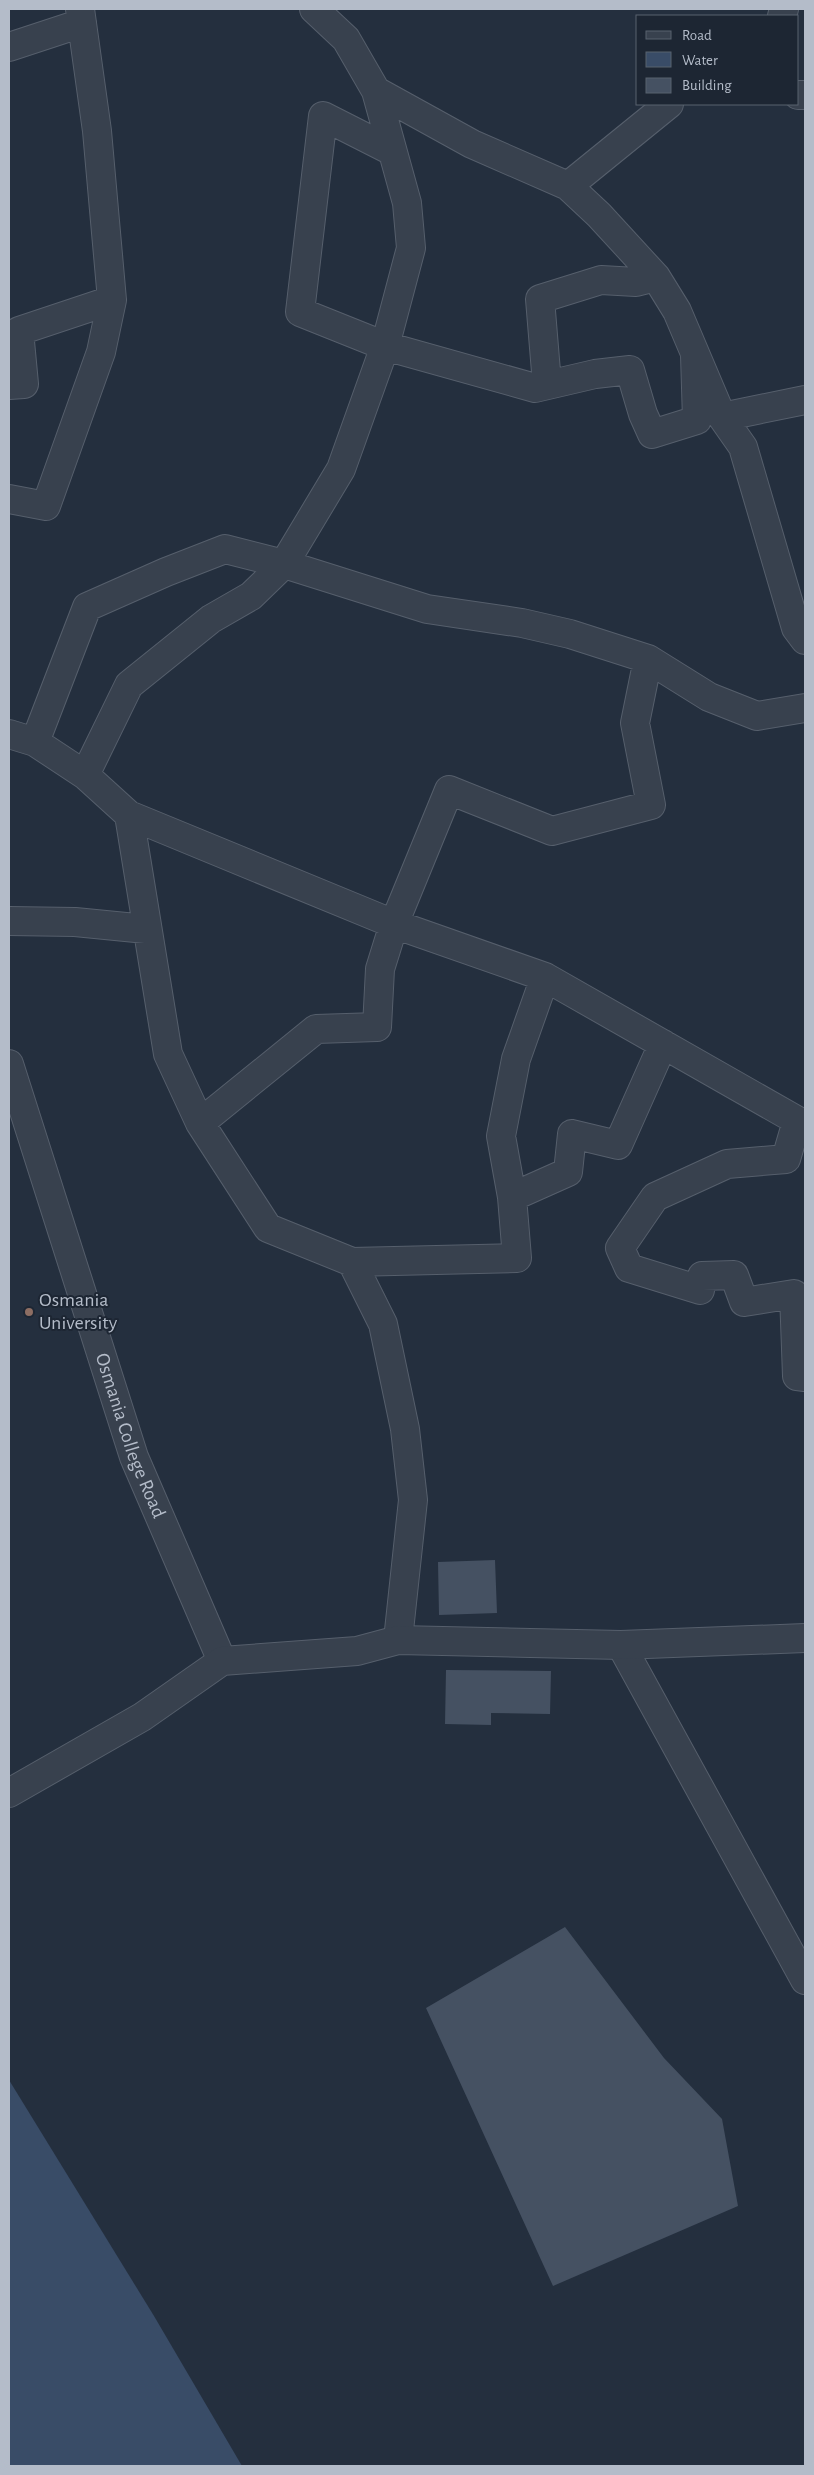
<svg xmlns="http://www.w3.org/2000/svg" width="814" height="2475" viewBox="0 0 814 2475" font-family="'Alegreya Sans',sans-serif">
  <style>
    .water { fill: #394c67 }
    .building { fill: #455162 }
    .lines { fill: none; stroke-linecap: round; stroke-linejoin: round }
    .minor-casing { stroke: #565f6c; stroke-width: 30 }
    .tertiary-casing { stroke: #565f6c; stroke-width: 30 }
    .minor { stroke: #38414e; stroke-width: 28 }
    .tertiary { stroke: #38414e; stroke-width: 28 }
    .education-dot { fill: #8d6e63; stroke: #1d2633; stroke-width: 2 }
    .labels { text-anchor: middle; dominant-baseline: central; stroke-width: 4; stroke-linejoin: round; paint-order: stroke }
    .poi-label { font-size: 20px; fill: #b4bcc9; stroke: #1d2633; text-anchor: start }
    .street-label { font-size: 20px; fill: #b4bcc9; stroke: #1d2633 }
  </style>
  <rect width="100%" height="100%" fill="#242f3e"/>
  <path class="water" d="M9 2080 154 2316 242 2466H9Z"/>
  <path class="building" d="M495 1560 497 1613 439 1615 438 1562Z
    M446 1670 551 1671 550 1714 491 1713V1725L445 1724Z
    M565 1927 664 2058 722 2119 738 2206 553 2286 426 2008Z"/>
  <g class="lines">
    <defs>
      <path id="minor" d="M782 16 784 9
        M9 47 82 23
        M376 91 472 144 568 186 599 215 656 277 677 311 722 417 743 447 796 628 805 640
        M798 95H805
        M392 151 323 116 300 312 385 346 535 388 595 374 630 370 643 414 652 434 697 420 695 355
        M568 186 669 104
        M547 384 540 299 601 280 636 282 656 277
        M9 385 24 384 19 331 112 300
        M722 417 805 400
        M9 499 46 506 101 352 112 300 97 131 80 9
        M9 734 35 742 85 775 129 815 394 924 545 977 805 1125
        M35 742 87 607 166 572 225 549 284 564 427 609 522 623 570 634 648 659
        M85 775 129 685 211 619 251 596 284 564 341 469 385 346 411 248 407 203 376 91 346 39 314 9
        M129 815 168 1054 200 1123 268 1228 352 1262 383 1324 405 1429 413 1500 398 1640
        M9 921 75 922 146 929
        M797 1121 786 1159 727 1164 655 1197 620 1248 629 1268 700 1290 702 1276 734 1275 744 1302 794 1294 797 1376 805 1377
        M200 1123 316 1029 377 1027 380 969 394 924 449 790 552 831 651 805 635 723 648 659 709 697 757 716 805 708
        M512 1197 501 1136 516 1059 545 977
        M352 1262 517 1258 512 1197 568 1172 572 1134 618 1145 663 1044
        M621 1645 805 1980"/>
      <g id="tertiary">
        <path id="s1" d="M9 1064 134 1457 222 1661"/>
        <path d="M9 1793 142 1717 222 1661 357 1651 398 1640 621 1645 805 1638"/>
      </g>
    </defs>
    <use href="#minor" class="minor-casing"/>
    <use href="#tertiary" class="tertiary-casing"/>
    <use href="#minor" class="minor"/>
    <use href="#tertiary" class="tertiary"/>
  </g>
  <circle class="education-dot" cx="29" cy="1312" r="5"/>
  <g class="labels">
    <g class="poi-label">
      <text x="39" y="1300">Osmania<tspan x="39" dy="23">University</tspan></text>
    </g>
    <g class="street-label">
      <text stroke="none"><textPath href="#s1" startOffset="391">Osmania College Road</textPath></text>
    </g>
  </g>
  <rect width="814" height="2475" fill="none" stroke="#b4bcc9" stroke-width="20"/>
  <rect x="636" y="15" width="162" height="90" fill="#1d2633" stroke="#59626f"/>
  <rect x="646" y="31" width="25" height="8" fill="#38414e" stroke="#59626f"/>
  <text x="682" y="40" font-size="15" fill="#b4bcc9">Road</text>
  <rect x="646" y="52" width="25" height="15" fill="#394c67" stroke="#59626f"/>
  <text x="682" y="65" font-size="15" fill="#b4bcc9">Water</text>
  <rect x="646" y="78" width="25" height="15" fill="#455162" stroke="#59626f"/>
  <text x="682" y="90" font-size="15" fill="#b4bcc9">Building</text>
</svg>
